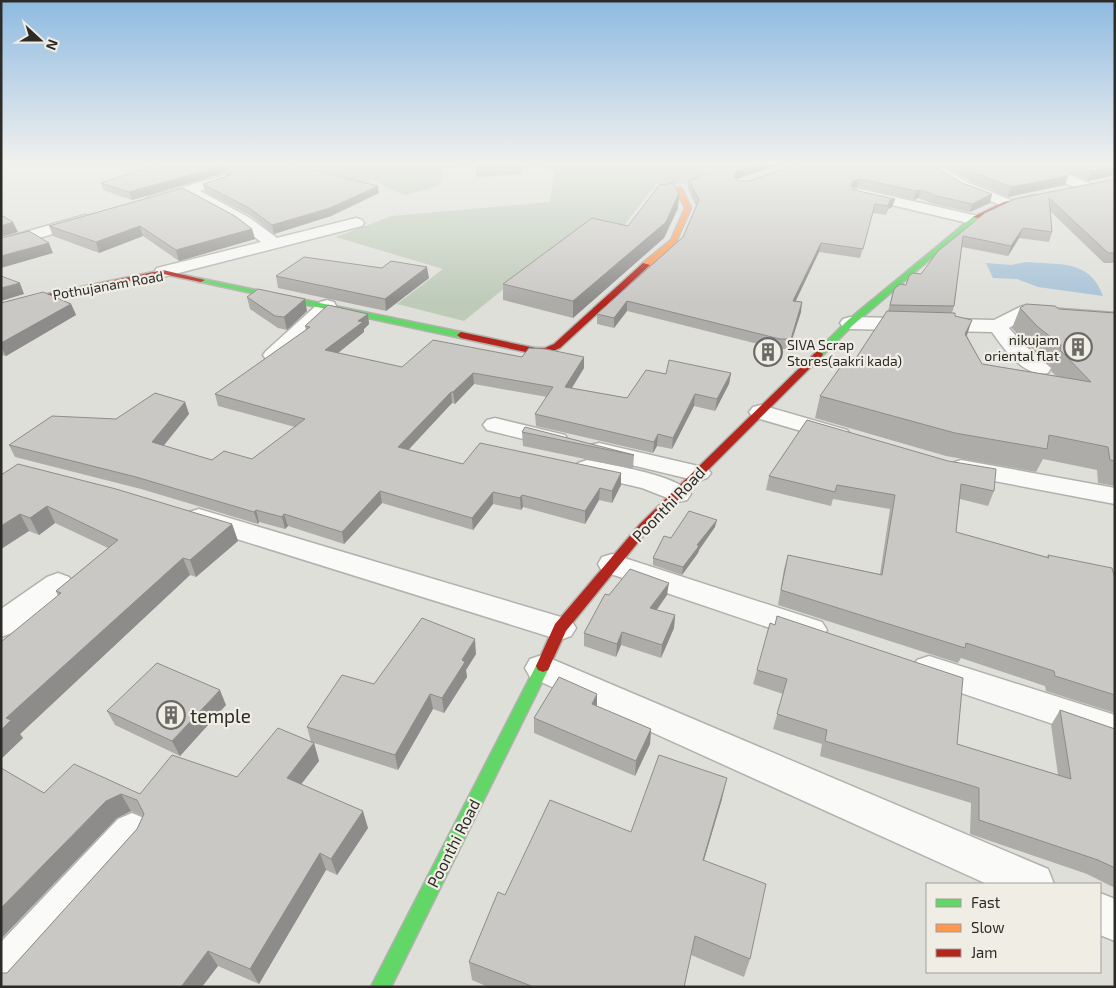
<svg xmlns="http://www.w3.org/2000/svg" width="1116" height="988" viewBox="0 0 1116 988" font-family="'Exo 2',sans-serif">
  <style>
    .green { fill: #becbb9 }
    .water { fill: #a8c3d7 }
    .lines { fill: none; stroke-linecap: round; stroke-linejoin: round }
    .street-casing { stroke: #b1b1ad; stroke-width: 3 }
    .fast-casing { stroke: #b1b1ad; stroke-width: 3 }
    .slow-casing { stroke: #b1b1ad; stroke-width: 3 }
    .jam-casing { stroke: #b1b1ad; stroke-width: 3 }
    .street { fill: #fafaf9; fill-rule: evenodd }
    .fast { fill: #63d668; fill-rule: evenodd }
    .slow { fill: #ff974d; fill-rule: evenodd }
    .jam { fill: #b3261e; fill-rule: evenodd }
    .wall { fill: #adaca9 }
    .shaded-wall { fill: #8d8c8a }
    .building { fill: #c9c8c5; stroke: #8d8c8a }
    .labels { text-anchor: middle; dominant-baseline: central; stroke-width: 4.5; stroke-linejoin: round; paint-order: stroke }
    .far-street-label { font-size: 14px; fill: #2c2b28; stroke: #efede4 }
    .far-poi-label { font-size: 14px; fill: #2c2b28; stroke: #efede4; text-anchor: end }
    .street-label { font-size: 16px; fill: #2c2b28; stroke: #efede4 }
    .near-poi-label { font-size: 19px; fill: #2c2b28; stroke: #efede4; text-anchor: start }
  </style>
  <rect width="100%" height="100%" fill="#dfdfda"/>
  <path class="green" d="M287 164H493L444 168 439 186 405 195 374 181 308 194Z
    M534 164H715L690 184H656L620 231 580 227 464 321 397 304 443 269 336 237 392 216 550 202 554 172Z"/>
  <path class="water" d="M1026 262C1059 265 1090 259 1103 296L1038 287 1017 279 993 278 986 263 1011 265Z"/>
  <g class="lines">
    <defs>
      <path id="street" d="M919 164H936L971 184 1011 200 1013 203 1011 206 1006 207 961 190Z
        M1024 164H1043L1089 183 1091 186 1089 189H1079L1026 167Z
        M225 175 232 179 230 182 200 191 250 218 277 238 356 218 362 220 364 223 362 226 163 277 157 276 154 272 157 268 261 242 238 224 186 195 153 204 148 203 146 200 148 197Z
        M859 189 978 216 980 219 978 222 972 224 854 196 852 193 854 190Z
        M85 215 91 217 93 220 91 223 1 249V239Z
        M327 300 334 302 336 306 334 310 280 359 273 361 266 359 263 355 266 351 320 302Z
        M1022 306 1115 313V325L1025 318 1009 328 1024 345 1051 368 1048 373C1024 378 1004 349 992 332L850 329 843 327 840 323 843 319 850 317 994 320Z
        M761 405 847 430 851 435 847 440 839 442 753 417 749 412 753 407Z
        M495 418 565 435 568 440 565 445 556 447 487 430 483 425 487 420Z
        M599 443 707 468 711 473 707 478 698 481 590 455 587 450 590 445Z
        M587 460C610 465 679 475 691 494L687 500 678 502 642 488 578 473 574 468 578 463Z
        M961 460 1115 488V504L952 473 948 468 952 463Z
        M199 509 571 620 576 628 571 636 560 640 189 524 185 518 189 512Z
        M612 554 822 622 827 630 822 638 811 642 602 571 598 564 602 557Z
        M58 573 69 577 73 584 69 591 12 633 1 637V609L47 577Z
        M542 655 1048 869 1054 884H987L530 677 525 668 530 659Z
        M929 656 1115 715V745L917 678 912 669 917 660Z
        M132 813 146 819 152 832 146 845 21 987H1V942L118 819Z
        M1100 893 1115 899V941L1100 935Z"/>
      <path id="fast" d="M974 216 979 217 853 325 822 356H816V352L847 321Z
        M198 278 461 332 465 335 461 338 201 282H198Z
        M543 660 548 662 550 666 391 987H371L538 662Z"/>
      <path id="slow" d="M679 187 682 189 691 208 676 242 649 267H643V263L671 240 685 208 676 189Z"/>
      <path id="jam" d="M1035 195 1037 196V198L1008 205 978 218 973 217 1004 202Z
        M643 263 650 265 560 348 546 354H535L461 338 457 335 461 332 535 348H545L554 344Z
        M163 270 205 280 201 282 163 274 40 300 1 311V306L38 296Z
        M819 351 823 354 822 356 648 530 566 631 548 670 543 672 538 670 536 666 555 624 640 524 816 352Z"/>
    </defs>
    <use href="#street" class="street-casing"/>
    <use href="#fast" class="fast-casing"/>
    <use href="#slow" class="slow-casing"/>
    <use href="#jam" class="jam-casing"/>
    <use href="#street" class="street"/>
    <use href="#fast" class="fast"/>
    <use href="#slow" class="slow"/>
    <use href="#jam" class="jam"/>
  </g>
  <path class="wall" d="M158 164H288L379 193 331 216 274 234 251 216 205 192 203 184 229 176 224 173 132 200 103 190 101 183Z
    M476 164 521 165V174L476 177Z
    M727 164H782L737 179 738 181H749L799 164 962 183 992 194 990 203 970 212 934 204 918 198 914 200 858 187 853 188 854 190 895 199 892 207 888 209 886 215 873 213 860 258 819 252 796 301 801 312 789 349H778L627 311 614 328 597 324V314L683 237 696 206 688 189 689 181Z
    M940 164H1039L1068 176 1065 185 1008 197 972 182Z
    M1048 164H1115V175L1088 181Z
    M1115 179V263H1104L1051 212 1052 232 1049 242 1019 238 1008 256 962 247 954 306 952 313 967 336 982 364 1056 376 1051 371 1052 367 1030 348 1012 328 1020 308 1059 309 1115 313V486L1098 483 1097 470 1043 459 1036 472 946 456 815 418 820 396 856 358 888 311 894 289 906 285 921 274 985 213Z
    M183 188 252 229 255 239 179 261 143 236 99 253 53 236 49 226Z
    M679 193 678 208 664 238 573 318 503 300V284L628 226Z
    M276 276 429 278 386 311 278 288Z
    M247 297 307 311 287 330 278 328 250 309Z
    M1 303 71 304 76 315 6 356 1 355Z
    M368 314 369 324 364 329V332L338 353 402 367 522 357 584 368 572 388 627 398 666 374 731 373 729 384 715 411 694 406 672 449 657 446 653 453 536 426 535 414 547 397 474 384 455 404 452 403 408 449 463 464 621 473V485L612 503 599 500 585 524 523 507 521 510 493 504 473 530 382 503 344 544 288 526 285 529 259 522 258 524 141 489 15 457 9 445 185 402 189 414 163 446 212 460 252 459 295 427 218 406 215 394 306 330 305 326Z
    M807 420 994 491 988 506 960 499 956 532 1047 557 1048 555 1115 579V713L1046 691 1045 686 961 658 958 663 778 605 784 569 788 555 880 574 890 509 833 499 831 506 766 490 769 476Z
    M522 432 634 455 633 469 523 446Z
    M1 475 232 524 238 541 196 577 190 575 20 734 23 738 1 759 58 596 56 591 108 548 55 523 39 535 29 531 1 549Z
    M715 527 699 550 698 553 682 575 653 565V558L671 538Z
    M609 595H667L657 610 675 615 674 628 661 658 621 645 616 657 584 646V633Z
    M777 616 957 744 1058 775 1051 725 1060 710 1115 729V888L1087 874 970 834 971 803 820 756 822 744 773 729 783 694 753 684 757 670 775 625Z
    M476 654 466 670 467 677 444 713 433 709 398 770 311 742 307 727 374 684Z
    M226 705 180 756 115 725 107 711Z
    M534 718 651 729 650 744 635 776 534 733Z
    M314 743 319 761 301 784 368 828 337 875 326 870 259 984 218 966 7 973 137 829 143 816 131 811 117 818 44 793 140 794 237 777Z
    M722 799 704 860 750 959 744 977 691 955 684 987H488L472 980 469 962 505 895Z"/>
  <path class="shaded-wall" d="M760 164H782L736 179 734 177 737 171Z
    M223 166 224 173 132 200 129 192Z
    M1115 167V175L1088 181 1091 171Z
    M1068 176 1065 185 1008 197 1011 187Z
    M860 179 858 187 851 189V186L853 181Z
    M378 186 379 193 331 216 274 234 272 225Z
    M921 190 918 198 914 200 916 191Z
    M679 193 678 208 664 238 573 318V301Z
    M992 194 990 203 970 212 972 204Z
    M895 199 892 207 888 209 886 215 890 200Z
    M13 222 18 232 1 237V226Z
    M140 226 143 236 99 253 96 242Z
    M1023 228 1019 238 1008 256 1011 246Z
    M252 229 255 239 179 261 176 250Z
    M49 243 53 253 1 268V256Z
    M821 243 819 252 791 310 793 301Z
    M427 267 429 278 386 311 385 299Z
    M20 283 24 294 1 301V288Z
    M305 299 307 311 287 330 284 317Z
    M627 301V311L614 328V318Z
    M802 302 801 312 789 349 791 339Z
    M71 304 76 315 6 356 1 347V343Z
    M368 314 369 324 364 329V332L328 361 325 350 358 321Z
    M972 320 965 341V334Z
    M584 357V368L565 399V387Z
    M473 373 474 384 455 404 453 392Z
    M731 373 729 384 715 411 717 399Z
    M451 392 452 403 400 459 398 447Z
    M695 394 694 406 672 449 673 438Z
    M185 402 189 414 157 454 152 442Z
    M658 434 657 446 653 453 654 442Z
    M621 473V485L612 503V491Z
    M600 488 599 500 585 524V511Z
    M380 491 382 503 344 544 342 532Z
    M493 492V504L473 530 472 518Z
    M522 495 523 507 521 510 520 498Z
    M47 506 55 523 39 535 30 518Z
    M256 510 259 522 258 524 254 512Z
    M20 514 29 531 1 549V526Z
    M284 514 288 526 285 529 282 517Z
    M717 520 715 527 699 550 698 553 682 575 683 567 697 545Z
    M232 524 238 541 196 577 190 560Z
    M183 558 190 575 20 734 23 738 1 759V730L6 718Z
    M669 583 667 595 649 620 650 608Z
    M675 615 674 628 661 658 662 645Z
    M622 632 621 645 616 657 617 644Z
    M475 639 476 654 466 670 467 677 444 713 442 698 462 660Z
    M220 690 226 705 180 756 172 741Z
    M430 694 433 709 398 770 395 755Z
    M597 694V709L592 704Z
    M651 729 650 744 635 776 636 761Z
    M314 743 319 761 293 795 287 778Z
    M727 778 722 799 698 880 703 860Z
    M121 794 131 811 117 818 1 939V908L106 801Z
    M363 811 368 828 337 875 331 859Z
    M320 853 326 870 259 984 250 969Z
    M208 951 218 966 202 987H181Z"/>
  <path class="building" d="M158 164H288L378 186 330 208 272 225 249 208 203 184 230 175 232 171 223 166 129 192 101 183Z
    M476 164H521V165L476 167Z
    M727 164H760L737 171 734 177 738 181H749L799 164H931L962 183 992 194 972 204 937 196 921 190 916 191 860 179 853 181 851 186 854 190 895 199 890 200 888 206 875 204 863 249 821 243 793 301 802 302 791 339H780L627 301 614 318 597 314 683 237 699 200 689 181Z
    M958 164H1039L1068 176 1011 187 975 173Z
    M1073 164H1115V167L1091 171Z
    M1115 179V253H1108L1049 198 1052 232 1023 228 1011 246 963 236 954 306 890 305 894 289 900 284 906 285 909 276 913 273 921 274 938 251 985 213 1015 199Z
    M673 182 679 193 666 222 573 301 503 284 592 218 628 226 660 184 666 185Z
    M183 188 235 216 252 229 176 250 140 226 96 242 49 226Z
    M1 215 13 222 1 226Z
    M29 231 49 243 1 256V238Z
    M304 257 382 268 391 261 427 267 385 299 276 276Z
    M1 276 20 283 1 288Z
    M258 289 305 299 284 317 275 316 247 297Z
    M43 292 71 304 1 343V303Z
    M1026 304 1055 306 1059 309 1115 313V461L1110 460 1108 447 1049 435 1047 449 955 433 820 396 848 356 856 358 887 311 955 313V316L972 320 965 334 982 364 1091 382 1060 350 1061 345 1038 327 1020 308Z
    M328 305 368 314 358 321 363 322 325 350 402 367 433 340 522 357 529 348 546 349 584 357 565 387 627 398 646 370 666 374 669 360 731 373 717 399 695 394 673 438 658 434 654 442 535 414 553 387 473 373 453 392H451L398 447 463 464 480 443 621 473 612 491 600 488 585 511 522 495 520 498 493 492 472 518 380 491 342 532 284 514 282 517 256 510 254 512 136 477 9 445 52 416 116 419 155 393 185 402 152 442 212 460 224 451 252 459 305 419 215 394 310 327 305 326Z
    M807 420 948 461 996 469 994 491 961 484 956 532 1049 558 1048 555 1112 568 1115 579V695L1055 676 1054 671 966 643 965 648 781 590 788 555 882 575 895 495 837 485 835 492 769 476Z
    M525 427 634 455 522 432Z
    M18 464 116 489 232 524 190 560 183 558 6 718 11 720 1 730V642L61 593 56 591 118 540 47 506 30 518 20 514 1 526V475Z
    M689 511 717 520 697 545 699 546 683 567 653 558 664 536 671 538Z
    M630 569 669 583 650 608 675 615 662 645 622 632 617 644 584 633 605 594 609 595Z
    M777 616 963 678 957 744 1071 779 1060 710 1115 729V868L1098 860 979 820V788L825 741 827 730 777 714 787 679 757 670 770 623 775 625Z
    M422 618 475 639 462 660 465 662 442 698 430 694 395 755 307 727 342 675 374 684Z
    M157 663 220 690 172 741 107 711Z
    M559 677 597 694 592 704 651 729 636 761 534 718Z
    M278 728 314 743 287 778 363 811 331 859 320 853 250 969 208 951 181 987H1V973H7L137 829 144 814 137 800 121 794 106 801 1 908V768L44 793 74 764 140 794 172 755 237 777Z
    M659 755 727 778 703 860 766 884 750 959 695 936 684 987H534L469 962 498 892 505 895 550 800 631 832Z"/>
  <linearGradient id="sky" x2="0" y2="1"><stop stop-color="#8ebae1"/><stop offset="0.54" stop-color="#f1f1ee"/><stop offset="1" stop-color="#f1f1ee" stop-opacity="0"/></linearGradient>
  <rect width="1116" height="302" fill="url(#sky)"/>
  <defs>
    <symbol id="building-ring" viewBox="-11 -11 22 22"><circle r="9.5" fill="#efede4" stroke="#6b6a66" stroke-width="1.5"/><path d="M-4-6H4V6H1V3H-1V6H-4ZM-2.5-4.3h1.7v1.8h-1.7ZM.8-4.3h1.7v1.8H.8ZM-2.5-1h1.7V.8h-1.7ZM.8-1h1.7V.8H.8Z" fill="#6b6a66"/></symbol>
  </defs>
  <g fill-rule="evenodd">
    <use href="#building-ring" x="1062" y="331" width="32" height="32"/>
    <use href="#building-ring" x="752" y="336" width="32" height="32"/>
    <use href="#building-ring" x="155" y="699" width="32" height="32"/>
  </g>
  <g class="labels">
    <g class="far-street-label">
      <text transform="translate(108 285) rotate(-10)">Pothujanam Road</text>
    </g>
    <g class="far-poi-label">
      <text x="1059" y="339">nikujam<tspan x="1059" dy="16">oriental flat</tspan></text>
      <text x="787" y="344" text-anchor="start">SIVA Scrap<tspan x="787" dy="16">Stores(aakri kada)</tspan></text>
    </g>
    <g class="street-label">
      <text transform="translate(668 504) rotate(-46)">Poonthi Road</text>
      <text transform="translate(453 843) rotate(-63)">Poonthi Road</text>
    </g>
    <g class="near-poi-label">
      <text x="190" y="715">temple</text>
    </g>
  </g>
  <rect width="1116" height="988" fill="none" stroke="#2c2b28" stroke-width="5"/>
  <rect x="926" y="883" width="175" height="90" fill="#efede4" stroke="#a19f99"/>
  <rect x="936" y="899" width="25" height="8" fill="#63d668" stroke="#a19f99"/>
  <text x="971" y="908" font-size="15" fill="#2c2b28">Fast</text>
  <rect x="936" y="924" width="25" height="8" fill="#ff974d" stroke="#a19f99"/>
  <text x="971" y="933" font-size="15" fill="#2c2b28">Slow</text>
  <rect x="936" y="949" width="25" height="8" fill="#b3261e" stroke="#a19f99"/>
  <text x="971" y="958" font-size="15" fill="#2c2b28">Jam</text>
  <g transform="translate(40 40) rotate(111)" stroke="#efede4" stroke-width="4" paint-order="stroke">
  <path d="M0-4L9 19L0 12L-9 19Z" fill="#2c2b28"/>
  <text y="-8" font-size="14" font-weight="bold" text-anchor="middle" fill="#2c2b28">N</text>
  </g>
</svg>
